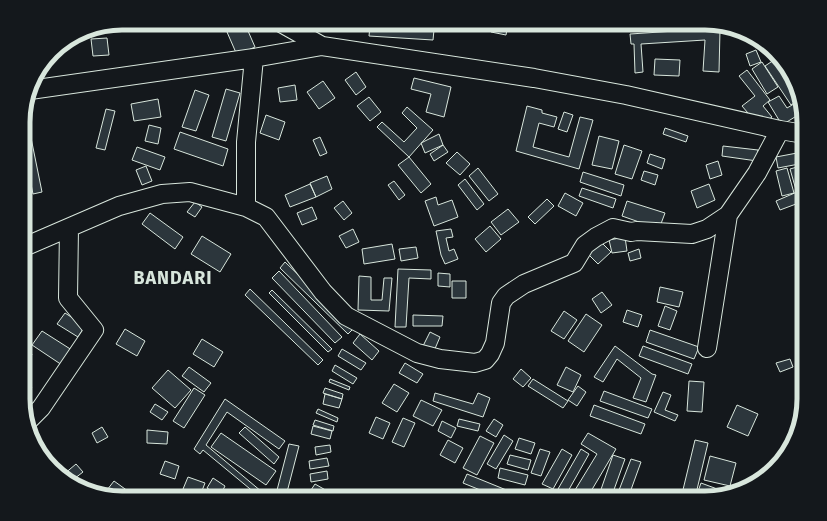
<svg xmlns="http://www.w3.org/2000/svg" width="827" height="521" viewBox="0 0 827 521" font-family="'Fira Sans',sans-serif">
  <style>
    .building { fill: #2c363c; stroke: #d8e6dc }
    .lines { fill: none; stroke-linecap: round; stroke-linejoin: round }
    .minor-casing { stroke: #d8e6dc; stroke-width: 20 }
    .minor { stroke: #14181c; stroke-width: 18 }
    .labels { text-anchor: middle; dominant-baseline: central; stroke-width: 3; stroke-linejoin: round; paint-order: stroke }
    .district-label { font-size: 18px; font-weight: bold; letter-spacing: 1px; fill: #d8e6dc; stroke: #14181c }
    .rim { fill: none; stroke: #d8e6dc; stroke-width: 5 }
  </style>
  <rect width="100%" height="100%" fill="#14181c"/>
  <path class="building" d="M334 23H343L339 27Z
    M422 23H460L459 30Z
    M493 23H508L506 35 491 32Z
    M245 24 255 47 237 55 227 32Z
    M370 26 434 30 433 40 369 36Z
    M705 29 720 30 719 72 703 71 705 40 641 44 643 72 635 73 634 44H631L630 34Z
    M107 38 109 55 93 56 91 39Z
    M756 39 760 40 771 51 766 55Z
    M756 50 761 62 750 66 746 54Z
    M777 58 791 72 799 99 791 105 765 66Z
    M655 59 680 60 679 76 654 75Z
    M762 62 778 87 767 94 752 69Z
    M747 70 770 100 763 106 772 117 759 126 742 106 755 96 739 76Z
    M356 72 366 87 356 95 345 80Z
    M414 78 451 87 444 117 426 112 431 94 411 89Z
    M323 81 335 98 319 109 307 92Z
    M295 85 297 100 280 102 278 88Z
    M226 89 240 93 226 141 212 137Z
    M195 90 209 95 196 131 182 127Z
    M779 96 787 108 799 101 804 115V125L798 115 782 125 768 102Z
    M369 97 381 112 370 121 357 106Z
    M158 99 161 117 134 121 131 104Z
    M527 106 542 110V113L557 117 554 127 539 123 533 147 569 157 580 117 593 120 579 169 516 151Z
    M407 107 433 130 409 157 377 127 382 122 404 142 417 128 402 113Z
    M106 109 115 111 105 150 96 148Z
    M564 112 573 115 567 132 558 129Z
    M266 115 285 122 279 140 260 133Z
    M28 123 42 192 33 194 24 150V124Z
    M149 125 161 128 158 144 145 141Z
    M665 128 688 136 686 142 663 134Z
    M180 132 228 149 223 166 174 149Z
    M439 134 443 145 425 153 421 143Z
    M599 136 619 141 612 169 592 165Z
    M320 137 327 153 320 156 313 140Z
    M443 145 448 152 434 161 430 154Z
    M624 145 642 151 632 179 615 174Z
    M723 146 758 150 757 161 722 156Z
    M137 147 165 157 160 170 132 160Z
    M457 152 470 164 460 175 446 163Z
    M797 153 799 164 778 168 776 157Z
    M650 154 665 159 662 169 647 163Z
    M409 157 431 184 421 193 398 165Z
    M718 161 722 175 710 179 706 165Z
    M804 165V188L796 190 790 169Z
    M146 166 152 181 142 185 136 170Z
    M478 168 498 194 489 201 469 176Z
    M787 168 794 193 782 196 776 171Z
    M644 171 658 175 655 185 641 180Z
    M583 172 624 185 621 196 580 182Z
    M327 176 332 189 316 197 310 183Z
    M465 179 484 204 477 210 458 185Z
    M394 181 405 195 399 200 388 185Z
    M310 184 316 197 290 207 285 195Z
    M709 184 715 200 697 208 691 191Z
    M582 188 616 199 613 208 579 196Z
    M804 189V201L780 210 776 201Z
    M565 193 583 203 576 216 558 206Z
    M436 197 438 205 452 200 458 217 434 226 425 201Z
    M547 199 554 206 535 224 528 217Z
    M343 201 352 213 344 220 334 208Z
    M627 201 665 213 659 229 622 216Z
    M195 202 202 207 195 217 187 212Z
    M312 207 317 219 302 225 297 213Z
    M508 209 519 222 501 235 491 222Z
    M150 213 183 237 175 249 142 224Z
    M804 221V234L800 222Z
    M490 226 501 239 486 252 475 239Z
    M353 229 359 242 346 248 339 236Z
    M451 229 453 237 446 238 449 251 454 249 458 259 445 264 441 255 436 231Z
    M202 236 231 254 220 272 191 254Z
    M625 237 627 251 612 253 609 240Z
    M600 241 611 252 598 264 588 254Z
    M392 244 395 259 364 264 362 249Z
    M416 247 418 258 401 261 399 249Z
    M639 249 641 258 630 261 628 253Z
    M285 262 354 328 348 334 280 268Z
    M398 269 431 270V279L409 278 406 327H395Z
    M279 271 342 337 335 343 272 278Z
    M438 273 450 274V287L438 286Z
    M359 276 371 277V300H382L384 278H392L389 311 358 310Z
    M452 281H466V298H452Z
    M660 287 683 292 679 307 657 302Z
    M250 289 323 360 318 365 245 295Z
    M272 290 332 349 328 352 269 293Z
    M602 292 612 305 601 313 592 299Z
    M665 306 677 311 670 330 658 326Z
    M627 310 642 315 638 327 623 322Z
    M564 311 577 320 564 339 551 331Z
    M65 313 85 326 78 337 57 324Z
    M586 314 602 325 584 352 568 341Z
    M413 315 443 316 442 326H413Z
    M125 329 145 341 137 356 116 344Z
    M650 330 699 347 694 359 646 342Z
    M42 331 75 352 65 367 32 345Z
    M430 332 440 337 434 351 423 346Z
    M360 334 379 351 372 360 353 343Z
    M202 339 223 352 214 367 193 354Z
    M615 346 652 374 656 375 646 402 633 398 641 378 617 359 603 382 594 377Z
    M643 346 692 364 688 374 639 356Z
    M342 349 366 363 361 370 338 356Z
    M24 351 32 354 25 371 24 370Z
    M790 359 793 367 780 372 776 363Z
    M405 363 423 374 417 383 399 373Z
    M335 365 357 378 353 384 332 371Z
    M189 367 211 383 204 392 182 376Z
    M566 367 581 375 573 392 557 385Z
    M521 369 531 378 523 387 513 379Z
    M168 370 191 390 175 408 152 388Z
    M330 379 350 387 349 390 329 382Z
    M533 379 568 401 563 408 528 386Z
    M24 380 32 387 24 397Z
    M689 381 704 382 702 412 687 411Z
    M394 384 409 393 397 412 382 403Z
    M578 386 586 392 577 406 568 400Z
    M194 388 205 395 184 428 173 421Z
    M325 388 343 394 342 399 323 393Z
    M604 391 652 409 648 418 600 401Z
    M663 392 671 395 665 410 678 415 675 421 654 412Z
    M435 393 473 404 478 393 490 398 483 417 433 401Z
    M325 394 342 399 339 408 323 404Z
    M225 399 285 441 279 449 227 412 206 445 268 497 267 498H261L203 450 200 454 194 449Z
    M421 400 442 410 433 426 413 416Z
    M155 404 168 412 162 420 150 412Z
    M594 405 645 424 641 434 590 416Z
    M737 405 758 414 748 436 727 427Z
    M318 409 338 418 337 422 316 413Z
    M376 417 390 423 383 439 369 433Z
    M403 418 415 423 404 447 392 442Z
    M459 419 480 424 478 431 457 426Z
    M494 419 503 425 496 437 486 431Z
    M315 420 334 426 333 431 313 425Z
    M442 421 456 428 451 438 438 431Z
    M313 426 332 431 330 439 311 434Z
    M102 427 108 437 97 443 92 433Z
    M245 427 279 457 274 464 239 433Z
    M147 430 168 432 167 444 147 443Z
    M221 433 276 471 266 485 211 447Z
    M588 433 616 449 587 498H577L572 495 597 454 581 444Z
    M504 435 513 441 496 469 487 464Z
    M480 436 494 443 477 475 463 468Z
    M519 438 535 443 531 454 515 449Z
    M448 440 463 448 455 463 440 455Z
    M695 440 708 443 695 498H681Z
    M289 444 299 446 286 496 276 494Z
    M330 445 331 452 316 455 315 447Z
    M540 449 550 452 541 476 531 473Z
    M562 449 572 455 553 489 542 484Z
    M581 449 589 454 567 493 558 489Z
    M510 455 531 460 528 470 507 464Z
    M613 455 625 459 611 498H598Z
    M710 456 736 463 730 486 704 480Z
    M327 458 329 466 310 469 309 461Z
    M631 459 641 462 628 498H616Z
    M165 461 179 466 175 479 160 474Z
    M76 464 83 472 70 482 63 475Z
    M500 468 528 475 525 485 498 478Z
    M327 471 328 479 311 482 310 474Z
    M467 474 526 498H500L463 483Z
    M188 477 205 483 200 496 183 489Z
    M213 478 225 486 220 496 207 488Z
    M114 481 132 494 129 498H122L115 496 107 490Z
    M701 483 720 490 717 496 711 498 696 497Z
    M315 484 329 492 326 498 311 490Z
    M464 490 484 498H465L462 497Z
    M299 493 311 498H297Z"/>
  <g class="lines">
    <defs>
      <path id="minor" d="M281 23 322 46
        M30 90 254 58 322 46 534 78 626 95 780 130 804 134
        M246 207V142L254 58
        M24 247 119 206 162 194 190 192 246 207 266 217 323 292 346 316 417 353 440 359 475 363 485 360 490 354 495 343 501 303 506 296 524 284 574 263 585 245 596 237 613 228 631 232 637 231 692 234 707 229 728 215 757 173 780 130
        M707 348 728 215
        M28 421 41 408 94 330 68 298 69 228"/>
    </defs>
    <use href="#minor" class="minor-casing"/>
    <use href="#minor" class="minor"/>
  </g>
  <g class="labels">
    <g class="district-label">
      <text x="173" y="278">BANDARI</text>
    </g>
  </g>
  <path d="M0 0H827V521H0ZM122 30H705A92 92 0 0 1 797 122V399A92 92 0 0 1 705 491H122A92 92 0 0 1 30 399V122A92 92 0 0 1 122 30Z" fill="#14181c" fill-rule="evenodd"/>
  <path class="rim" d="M122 30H705A92 92 0 0 1 797 122V399A92 92 0 0 1 705 491H122A92 92 0 0 1 30 399V122A92 92 0 0 1 122 30Z"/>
</svg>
